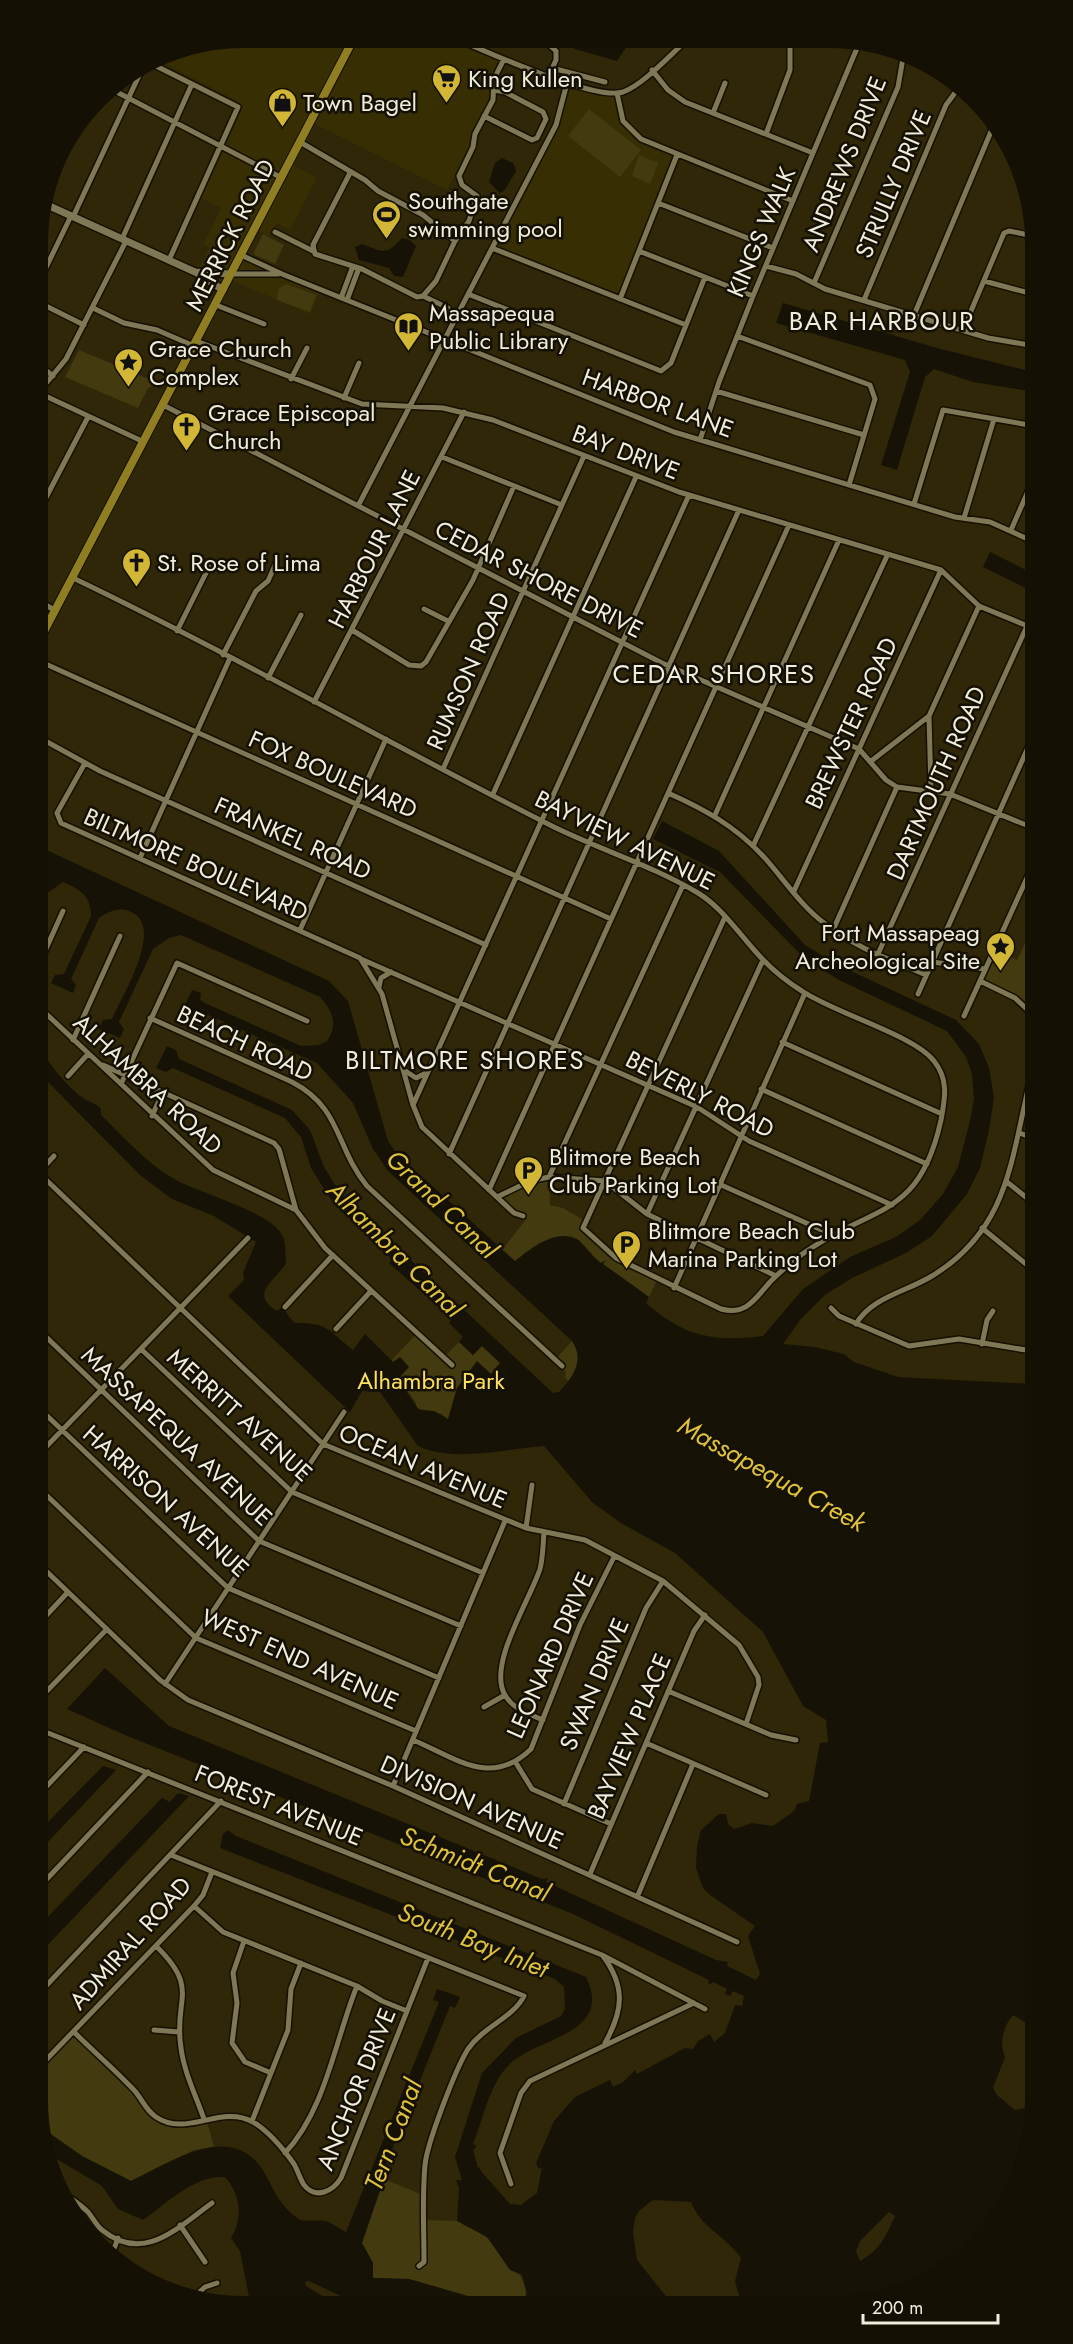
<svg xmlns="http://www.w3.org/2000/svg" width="1073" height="2344" viewBox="0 0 1073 2344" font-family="Jost,sans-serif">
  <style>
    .built { fill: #372e03 }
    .green { fill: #433a10 }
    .water { fill: #161306; fill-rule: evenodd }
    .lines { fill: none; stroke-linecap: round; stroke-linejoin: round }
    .street-casing { stroke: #161000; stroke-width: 8 }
    .secondary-casing { stroke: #161000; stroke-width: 10 }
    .primary-casing { stroke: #161000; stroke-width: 10 }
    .street { stroke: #7f7856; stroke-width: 5 }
    .secondary { stroke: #7f7856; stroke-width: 7 }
    .primary { stroke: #907f22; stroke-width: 8 }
    .labels { text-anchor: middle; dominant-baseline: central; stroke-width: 5; stroke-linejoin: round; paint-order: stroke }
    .poi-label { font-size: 24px; fill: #f1eddb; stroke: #141004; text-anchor: start }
    .street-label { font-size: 24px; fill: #f1eddb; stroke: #141004 }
    .park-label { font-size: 24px; fill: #fde05f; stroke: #141004 }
    .neighbourhood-label { font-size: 26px; letter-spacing: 1.5px; fill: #f1eddb; stroke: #141004 }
    .water-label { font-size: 26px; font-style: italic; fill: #dfc23c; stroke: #141004 }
  </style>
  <rect width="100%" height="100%" fill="#2f2707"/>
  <path class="built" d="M243 38H350L305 126 312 131 294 165 317 178 290 230 276 223 269 236 256 229 242 255 321 289 310 314 200 267 209 248 203 245 221 208 195 195 239 102 156 59 165 53Z
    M360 38H374L397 44 437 41 460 46 499 61 488 84 490 97 472 132 470 147 447 190 315 124Z
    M568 85 615 96 623 125 634 139 675 156 619 297 493 247 558 123Z"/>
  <path class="green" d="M589 109 641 150 620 177 568 136Z
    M639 155 658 163 650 184 632 176Z
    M263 234 284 245 275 264 253 254Z
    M286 284 316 295 310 312 277 300 279 288Z
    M79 350 156 382 147 390 138 408 65 377Z
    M1031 931V1009L1021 999 984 979 996 951 1017 960Z
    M549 1178 550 1205 563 1208 585 1221 582 1230 616 1259 657 1280 649 1297 603 1264 605 1261 601 1263 589 1254 579 1240C551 1236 536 1244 515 1262L502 1250 527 1218 518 1213 499 1197Z
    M417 1333 444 1357 459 1342 473 1355 482 1346 500 1363 491 1374 477 1362 457 1388 448 1420 442 1414 417 1408 415 1401 398 1379 391 1361Z
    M572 1341C582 1355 579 1368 569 1381L565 1378 566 1372 554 1361Z
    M74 2035 133 2092 152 2118 173 2128 195 2127 207 2122 214 2147 194 2150 131 2181 82 2156 45 2130 44 2066Z
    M384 2179 423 2195 422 2220 460 2221C466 2228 472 2228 480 2233 498 2243 533 2280 524 2301H485L409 2279 373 2278V2263L362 2243V2238Z"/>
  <path class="water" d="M566 40H631L617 61 575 49Z
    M502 158 513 163 516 171 505 190 500 193 489 182 495 163Z
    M402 238 410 240 416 246 403 277 394 276 389 268 359 260 355 247 362 244C383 252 386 256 402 238Z
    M783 303 937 348 1029 371V391L973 382 934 369 925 377 897 470 881 465 910 372 905 360 776 323Z
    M990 552 1030 572V590L983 567Z
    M662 821 719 851 805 945 836 964 956 1020 979 1044 989 1068 994 1097 989 1130 980 1168 967 1194 932 1236 906 1253 852 1278 825 1295 800 1320 783 1344 814 1347 844 1354 854 1362 898 1377 1033 1384 1035 2028 1013 2015C1003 2026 999 2044 1005 2057L993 2088 997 2095 1015 2110 1035 2106V2114L1020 2180 985 2236 944 2272 883 2299 750 2300 739 2296 735 2281 741 2258C725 2235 701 2228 691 2202L653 2200 639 2211 635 2218 633 2232 637 2260 669 2300 524 2301 527 2293 522 2275 510 2270 487 2237 457 2221 459 2188 456 2180H462L455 2157 482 2073 516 2038 561 2016 565 2009 564 1987 555 1979 433 1931 429 1933 430 1930 220 1848 223 1834 228 1830 236 1836 586 1977C613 2032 543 2037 513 2061 490 2080 484 2117 473 2144L477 2146 473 2150 478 2168 480 2167V2170L510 2204 521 2205 537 2193 542 2167 539 2169 536 2163 554 2121 575 2097 610 2080 613 2087 623 2082 635 2070 637 2074 685 2048 693 2049 698 2041 710 2034 714 2042 725 2033 735 2005 742 2006 744 1996 733 1991 730 1996 725 1994 727 1989 713 1982 711 1984 708 1983 709 1980 573 1914 125 1735 67 1709 105 1668 169 1726 542 1879 548 1878 546 1882 716 1960 728 1962 727 1966 756 1980 760 1974 748 1936 755 1926 710 1895 703 1888 696 1868 697 1846 701 1830 719 1814H726L728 1824 734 1829 752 1823 773 1826 794 1811 797 1804 809 1801 820 1743 828 1742 826 1720 803 1706 763 1632 675 1553 621 1523 592 1502 544 1446C505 1449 455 1463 418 1446L380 1392 362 1391 350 1412 228 1296 244 1280 243 1273 256 1242 214 1216 172 1199 140 1175 41 1075V1050C52 1068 68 1088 86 1100 91 1103 96 1103 101 1109V1115C125 1138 148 1165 178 1181 203 1194 263 1210 280 1232 287 1240 285 1253 286 1263 278 1279 247 1293 277 1311L282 1307 294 1323C330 1323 326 1329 353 1350L365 1334 393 1362 400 1357 409 1367 398 1379 419 1410 434 1411 448 1419 457 1388 477 1361 491 1374 500 1363 482 1346 473 1355 459 1342 463 1337 449 1323 452 1319 389 1263 392 1259 333 1203 311 1168 301 1137 285 1118 173 1068 166 1072 156 1068 167 1046 176 1050 179 1059 292 1110 310 1130 324 1167 342 1196 553 1393 559 1392C573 1377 585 1360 572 1341L388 1171 373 1149 353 1103 317 1063 206 1014 197 1012 191 1016 182 1012 192 990 201 993 200 1000 207 1004 301 1046 319 1045 327 1041C339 1023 332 1011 320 997L181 935 169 938 153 949 119 1022 124 1029 120 1038 99 1029 103 1020 112 1019C122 996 167 924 129 911 119 907 107 912 99 918L71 979 76 985 73 993 51 983 55 975 64 974 91 916C91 895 79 889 63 882L40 898V847L329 981 348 1001 388 1141 397 1154 515 1261C530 1249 555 1228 577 1239 582 1242 593 1257 601 1263L606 1260 603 1264 649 1297 646 1303C685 1337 713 1342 763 1336L803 1289 850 1257 896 1237 920 1220 943 1194 958 1167 970 1121 974 1099 972 1074 966 1057 947 1031 839 980 805 959 720 872 653 839ZM889 2212 895 2216C887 2235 879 2251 860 2261L856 2251 860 2241Z
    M103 1766 116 1770 44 1846 43 1827Z
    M178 1793 189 1796 44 1949V1921L162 1798 170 1802Z
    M437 1989 460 1997 455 2008 450 2006 381 2177 384 2179 362 2243 373 2263V2278L409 2279 485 2301 348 2302 343 2297 309 2281 305 2282 306 2286 333 2302H250L240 2251 231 2238C243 2218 241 2195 225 2177 194 2175 167 2203 143 2220L118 2209 102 2186 45 2152V2130L82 2156 131 2181C171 2162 232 2119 264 2172 275 2191 280 2207 299 2219 306 2223 318 2219 326 2221 333 2224 340 2229 346 2232L439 2002 433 2000Z"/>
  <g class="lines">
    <defs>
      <path id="street" d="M395 38H396
        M457 39C487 52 595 101 623 92 643 85 670 55 687 40
        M536 39 546 42 556 51V60L548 77
        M150 63 238 107 169 260
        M552 68 605 82
        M652 70 668 90 685 102 813 153
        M109 88 282 178
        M617 93 623 121 641 139 793 201
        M713 113 725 83
        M484 116 532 140 537 138 546 119 543 112 505 92 494 90
        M766 134 790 70V41
        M300 142 365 180 378 191 423 215 455 241
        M350 173 313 245 315 254 362 269 417 297 423 296 436 281 455 241 469 221 477 196 462 185 459 176 473 147 475 134 493 100 494 79 504 59
        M658 203 773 248
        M73 217 143 67
        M275 232 313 251
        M122 239 192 84
        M492 248 686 325
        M639 251 753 296
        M241 255 282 274 674 432 955 517 990 522 1030 540
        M766 266 796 274 825 289 988 338 1029 345
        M231 274H278
        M984 281 1029 293
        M814 283 898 87 903 58
        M38 284 71 216
        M468 294 661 371 671 363 705 277
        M423 296 448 308
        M341 298 353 266
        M620 299 677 155
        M347 300 359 268
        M864 300 946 105 960 86
        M38 302 84 325
        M216 305 264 324
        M93 308 124 323 157 330 194 346
        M914 315 995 122
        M963 330 1004 233 1009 231 1029 235
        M737 336 870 385 875 399 849 485
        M196 341 362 404 443 408 493 420 679 492 941 570 979 606 1030 627
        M38 364 53 376
        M291 379 307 348
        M716 391 864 435
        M39 392 66 359 126 241
        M39 393 144 442
        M344 398 359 363
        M163 405 662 663 859 749 886 780 897 787 950 794 1031 827
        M700 440 719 382 753 296 860 41
        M442 457 562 505
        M914 504 943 410 1029 425
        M358 506 556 125 567 83
        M39 511 88 417
        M964 518 994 419
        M1011 530 1029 489
        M73 578C236 656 393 746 554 827 601 850 653 866 698 893 721 907 737 931 755 951 769 967 784 980 802 991 834 1013 914 1035 934 1061 949 1080 945 1098 941 1120 919 1221 871 1204 801 1255 790 1263 779 1273 770 1282 755 1299 746 1316 721 1309L616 1258 583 1228 725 917
        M39 601 56 611
        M424 609 448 621
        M352 630 409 665 421 666 426 662 473 580 514 486
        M177 631 209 567
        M223 655 256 591 268 581 276 563
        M39 661 611 919
        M268 678 301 615
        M314 702 464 412
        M40 738 100 771 486 945
        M870 762 929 716
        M85 763 57 813 61 823 360 958 382 994 413 1105 422 1127 514 1213 523 1216
        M443 769 584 456
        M931 790 929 716 979 606
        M668 793C704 809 735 826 763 856 783 878 800 905 824 923 854 947 891 960 926 975
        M493 794 636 477
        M715 815 839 540
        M753 846 887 556
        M140 858 230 658
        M794 891 941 570
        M300 930 386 739
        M833 930 897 787
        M878 954 1027 626
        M361 959 697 1107 749 1141 892 1205
        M40 962 63 911
        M932 962 985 969
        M980 981 1015 998 1031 1013
        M379 987 381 978 391 972
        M918 994 1030 743
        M41 1009 213 1170 296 1210 325 1248 452 1365
        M964 1016 1031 869
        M150 1018 292 1082C342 1108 335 1147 367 1186L562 1366
        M73 1040 120 936
        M782 1042 942 1114
        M103 1065 274 1143 279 1149 296 1210
        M404 1070 416 1078 426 1073
        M68 1076 88 1054
        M121 1084 177 963 307 1021
        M761 1089 927 1164
        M413 1105 689 495
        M152 1116 163 1092
        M1020 1133 1032 1138
        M449 1154 739 510
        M41 1170 54 1156
        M41 1175 323 1444 526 1528 585 1540 663 1581 739 1645 758 1677 759 1685 746 1724
        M549 1177 683 885
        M1007 1182 1032 1202
        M719 1184 833 1235
        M489 1190 789 525
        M497 1197 530 1181 549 1177 605 1181 647 1214 776 1276
        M647 1214 763 960
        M982 1228 1032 1269
        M674 1288 805 993
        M285 1307 333 1255
        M831 1308 839 1316 909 1346 959 1339 1032 1351
        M856 1324C872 1297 906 1292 932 1276 1011 1228 1011 1155 1031 1077
        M336 1329 371 1291
        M42 1333 259 1541 461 1626
        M982 1344 987 1320 993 1311
        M141 1349 292 1492 483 1573
        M42 1411 228 1588 439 1678
        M42 1451 248 1238
        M42 1491 196 1638 416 1731
        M526 1528 532 1485
        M43 1568 160 1680 188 1700 393 1786 737 1942
        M43 1619 68 1592
        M165 1684 344 1412
        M668 1691 771 1735 796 1740
        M43 1695 107 1629
        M484 1707 505 1695
        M543 1720C529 1714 513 1709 505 1695 487 1665 530 1600 540 1569 543 1558 543 1544 544 1532
        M43 1731 602 1955 705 2009
        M413 1740C456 1758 491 1788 531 1749L580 1625 614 1557
        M646 1743 766 1795
        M516 1763 532 1789 611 1824
        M393 1786 505 1521
        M43 1790 84 1747
        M564 1804 646 1608 663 1581
        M171 1855 524 1996C513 2018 484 2026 468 2049 456 2068 427 2143 425 2165 422 2197 424 2230 424 2262L419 2266
        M590 1874 694 1631 705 1615
        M44 1882 148 1772
        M638 1895 693 1764
        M194 1906 223 1932 357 1986 382 2001 407 2011
        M244 1941 233 1973 237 2003 232 2043 245 2062 271 2073
        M156 1946C201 1990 173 1998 181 2048 184 2072 196 2096 204 2119
        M603 1956C626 1987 623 2011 605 2043
        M44 1988 221 1801
        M154 2030 179 2032
        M74 2032C93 2051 114 2069 133 2089 142 2098 145 2110 156 2117 187 2138 220 2104 253 2122 268 2131 284 2150 294 2164 298 2171 300 2179 304 2185 316 2200 333 2191 341 2178L428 1958
        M44 2062 194 1906 203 1895 212 1872
        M252 2121 288 2030 291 1989 301 1963
        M285 2153C326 2109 335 2040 357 1986
        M511 2184 500 2153 521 2093 530 2081 694 2003
        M62 2192C71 2199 80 2204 88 2212 93 2218 96 2225 102 2230 144 2264 177 2228 212 2203
        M180 2225 205 2262
        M111 2257 118 2238
        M193 2298 205 2287 217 2283"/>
      <path id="secondary" d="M45 204 195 272 231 274
        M197 273 223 290"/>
      <path id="primary" d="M39 641 354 38"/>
    </defs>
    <use href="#street" class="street-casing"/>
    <use href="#secondary" class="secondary-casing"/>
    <use href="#primary" class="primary-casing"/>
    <use href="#street" class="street"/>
    <use href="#secondary" class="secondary"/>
    <use href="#primary" class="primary"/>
  </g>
  <defs>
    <symbol id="supermarket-pin" viewBox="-11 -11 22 30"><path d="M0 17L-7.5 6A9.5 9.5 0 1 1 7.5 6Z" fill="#d2b635" stroke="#141004"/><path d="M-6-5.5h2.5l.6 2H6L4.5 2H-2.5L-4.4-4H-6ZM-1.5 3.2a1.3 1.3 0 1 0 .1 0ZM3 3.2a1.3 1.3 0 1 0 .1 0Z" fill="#111"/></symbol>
    <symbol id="shop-pin" viewBox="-11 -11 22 30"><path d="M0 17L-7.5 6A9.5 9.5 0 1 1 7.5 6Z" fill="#d2b635" stroke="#141004"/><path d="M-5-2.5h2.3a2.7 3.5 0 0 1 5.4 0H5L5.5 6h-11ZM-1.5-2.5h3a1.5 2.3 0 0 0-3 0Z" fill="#111"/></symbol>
    <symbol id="stadium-pin" viewBox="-11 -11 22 30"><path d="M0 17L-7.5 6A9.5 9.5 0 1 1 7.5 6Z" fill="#d2b635" stroke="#141004"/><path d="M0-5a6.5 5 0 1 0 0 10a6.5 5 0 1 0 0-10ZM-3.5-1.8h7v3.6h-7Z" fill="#111"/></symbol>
    <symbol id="library-pin" viewBox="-11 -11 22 30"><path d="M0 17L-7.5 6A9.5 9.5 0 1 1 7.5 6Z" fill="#d2b635" stroke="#141004"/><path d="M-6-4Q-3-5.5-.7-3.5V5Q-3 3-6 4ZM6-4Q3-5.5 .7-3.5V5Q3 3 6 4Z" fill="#111"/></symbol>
    <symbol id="sight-pin" viewBox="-11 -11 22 30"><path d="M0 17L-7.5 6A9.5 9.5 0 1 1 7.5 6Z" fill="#d2b635" stroke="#141004"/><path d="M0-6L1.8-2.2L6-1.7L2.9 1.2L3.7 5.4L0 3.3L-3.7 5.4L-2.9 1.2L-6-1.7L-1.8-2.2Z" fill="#111"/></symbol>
    <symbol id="church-pin" viewBox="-11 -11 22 30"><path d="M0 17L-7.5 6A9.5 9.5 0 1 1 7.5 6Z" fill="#d2b635" stroke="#141004"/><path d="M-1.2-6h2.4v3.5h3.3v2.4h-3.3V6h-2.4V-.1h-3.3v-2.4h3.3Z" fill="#111"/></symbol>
    <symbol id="parking-pin" viewBox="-11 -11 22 30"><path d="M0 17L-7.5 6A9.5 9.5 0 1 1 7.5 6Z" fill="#d2b635" stroke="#141004"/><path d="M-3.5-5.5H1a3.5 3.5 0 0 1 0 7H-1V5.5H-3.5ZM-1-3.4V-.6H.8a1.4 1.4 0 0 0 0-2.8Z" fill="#111"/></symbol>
  </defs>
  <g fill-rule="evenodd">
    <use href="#supermarket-pin" x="430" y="62" width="33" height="45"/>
    <use href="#shop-pin" x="266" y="86" width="33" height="45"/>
    <use href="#stadium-pin" x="370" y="198" width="33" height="45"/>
    <use href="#library-pin" x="392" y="310" width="33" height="45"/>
    <use href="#sight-pin" x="112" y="346" width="33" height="45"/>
    <use href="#church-pin" x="170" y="410" width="33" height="45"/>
    <use href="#church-pin" x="120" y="546" width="33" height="45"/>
    <use href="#sight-pin" x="984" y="930" width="33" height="45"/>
    <use href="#parking-pin" x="512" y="1154" width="33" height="45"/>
    <use href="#parking-pin" x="610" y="1228" width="33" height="45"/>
  </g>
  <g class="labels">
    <g class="poi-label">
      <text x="468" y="78">King Kullen</text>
      <text x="303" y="102">Town Bagel</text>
      <text x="408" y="200">Southgate<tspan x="408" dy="28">swimming pool</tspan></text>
      <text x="429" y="312">Massapequa<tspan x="429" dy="28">Public Library</tspan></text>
      <text x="149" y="348">Grace Church<tspan x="149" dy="28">Complex</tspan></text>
      <text x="208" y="412">Grace Episcopal<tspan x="208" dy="28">Church</tspan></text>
      <text x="157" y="562">St. Rose of Lima</text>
      <text x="980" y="932" text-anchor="end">Fort Massapeag<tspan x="980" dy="28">Archeological Site</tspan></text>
      <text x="549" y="1156">Blitmore Beach<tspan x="549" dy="28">Club Parking Lot</tspan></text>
      <text x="648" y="1230">Blitmore Beach Club<tspan x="648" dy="28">Marina Parking Lot</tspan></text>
    </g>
    <g class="street-label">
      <text transform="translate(844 164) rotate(-68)">ANDREWS DRIVE</text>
      <text transform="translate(893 184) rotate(-67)">STRULLY DRIVE</text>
      <text transform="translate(761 232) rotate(-67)">KINGS WALK</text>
      <text transform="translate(230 235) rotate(-63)">MERRICK ROAD</text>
      <text transform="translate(658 403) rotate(20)">HARBOR LANE</text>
      <text transform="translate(626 452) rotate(21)">BAY DRIVE</text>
      <text transform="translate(374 549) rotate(-63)">HARBOUR LANE</text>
      <text transform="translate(539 579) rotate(27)">CEDAR SHORE DRIVE</text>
      <text transform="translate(468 671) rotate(-66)">RUMSON ROAD</text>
      <text transform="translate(851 723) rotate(-65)">BREWSTER ROAD</text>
      <text transform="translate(333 774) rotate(24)">FOX BOULEVARD</text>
      <text transform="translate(936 783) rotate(-66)">DARTMOUTH ROAD</text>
      <text transform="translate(293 838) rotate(24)">FRANKEL ROAD</text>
      <text transform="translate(625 840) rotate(26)">BAYVIEW AVENUE</text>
      <text transform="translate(196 864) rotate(24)">BILTMORE BOULEVARD</text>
      <text transform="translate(245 1043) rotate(25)">BEACH ROAD</text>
      <text transform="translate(148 1084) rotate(43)">ALHAMBRA ROAD</text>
      <text transform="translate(700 1094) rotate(27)">BEVERLY ROAD</text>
      <text transform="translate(240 1415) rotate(42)">MERRITT AVENUE</text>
      <text transform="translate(177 1436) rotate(43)">MASSAPEQUA AVENUE</text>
      <text transform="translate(423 1466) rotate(23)">OCEAN AVENUE</text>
      <text transform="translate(166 1501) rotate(42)">HARRISON AVENUE</text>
      <text transform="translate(550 1655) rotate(-66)">LEONARD DRIVE</text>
      <text transform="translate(300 1659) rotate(24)">WEST END AVENUE</text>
      <text transform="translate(594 1684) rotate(-67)">SWAN DRIVE</text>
      <text transform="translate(629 1736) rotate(-67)">BAYVIEW PLACE</text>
      <text transform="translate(472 1802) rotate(24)">DIVISION AVENUE</text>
      <text transform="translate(279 1805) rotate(22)">FOREST AVENUE</text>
      <text transform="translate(130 1943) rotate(-48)">ADMIRAL ROAD</text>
      <text transform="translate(356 2089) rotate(-68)">ANCHOR DRIVE</text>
    </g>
    <g class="park-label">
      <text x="431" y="1380">Alhambra Park</text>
    </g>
    <g class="neighbourhood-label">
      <text x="882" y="321">BAR HARBOUR</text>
      <text x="714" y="674">CEDAR SHORES</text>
      <text x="465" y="1060">BILTMORE SHORES</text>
    </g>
    <g class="water-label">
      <text transform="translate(442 1204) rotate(44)">Grand Canal</text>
      <text transform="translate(395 1249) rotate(45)">Alhambra Canal</text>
      <text transform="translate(772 1474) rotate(29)">Massapequa Creek</text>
      <text transform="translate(475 1864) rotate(22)">Schmidt Canal</text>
      <text transform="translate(473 1940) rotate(22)">South Bay Inlet</text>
      <text transform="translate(393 2135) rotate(-69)">Tern Canal</text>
    </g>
  </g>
  <path d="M0 0H1073V2344H0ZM243 48H830A195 195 0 0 1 1025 243V2101A195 195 0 0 1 830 2296H243A195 195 0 0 1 48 2101V243A195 195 0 0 1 243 48Z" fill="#141004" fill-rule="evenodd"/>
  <path d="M863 2314v9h135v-9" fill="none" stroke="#f1eddb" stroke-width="3"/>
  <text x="872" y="2314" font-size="18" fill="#f1eddb" stroke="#141004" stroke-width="4.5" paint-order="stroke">200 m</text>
</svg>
